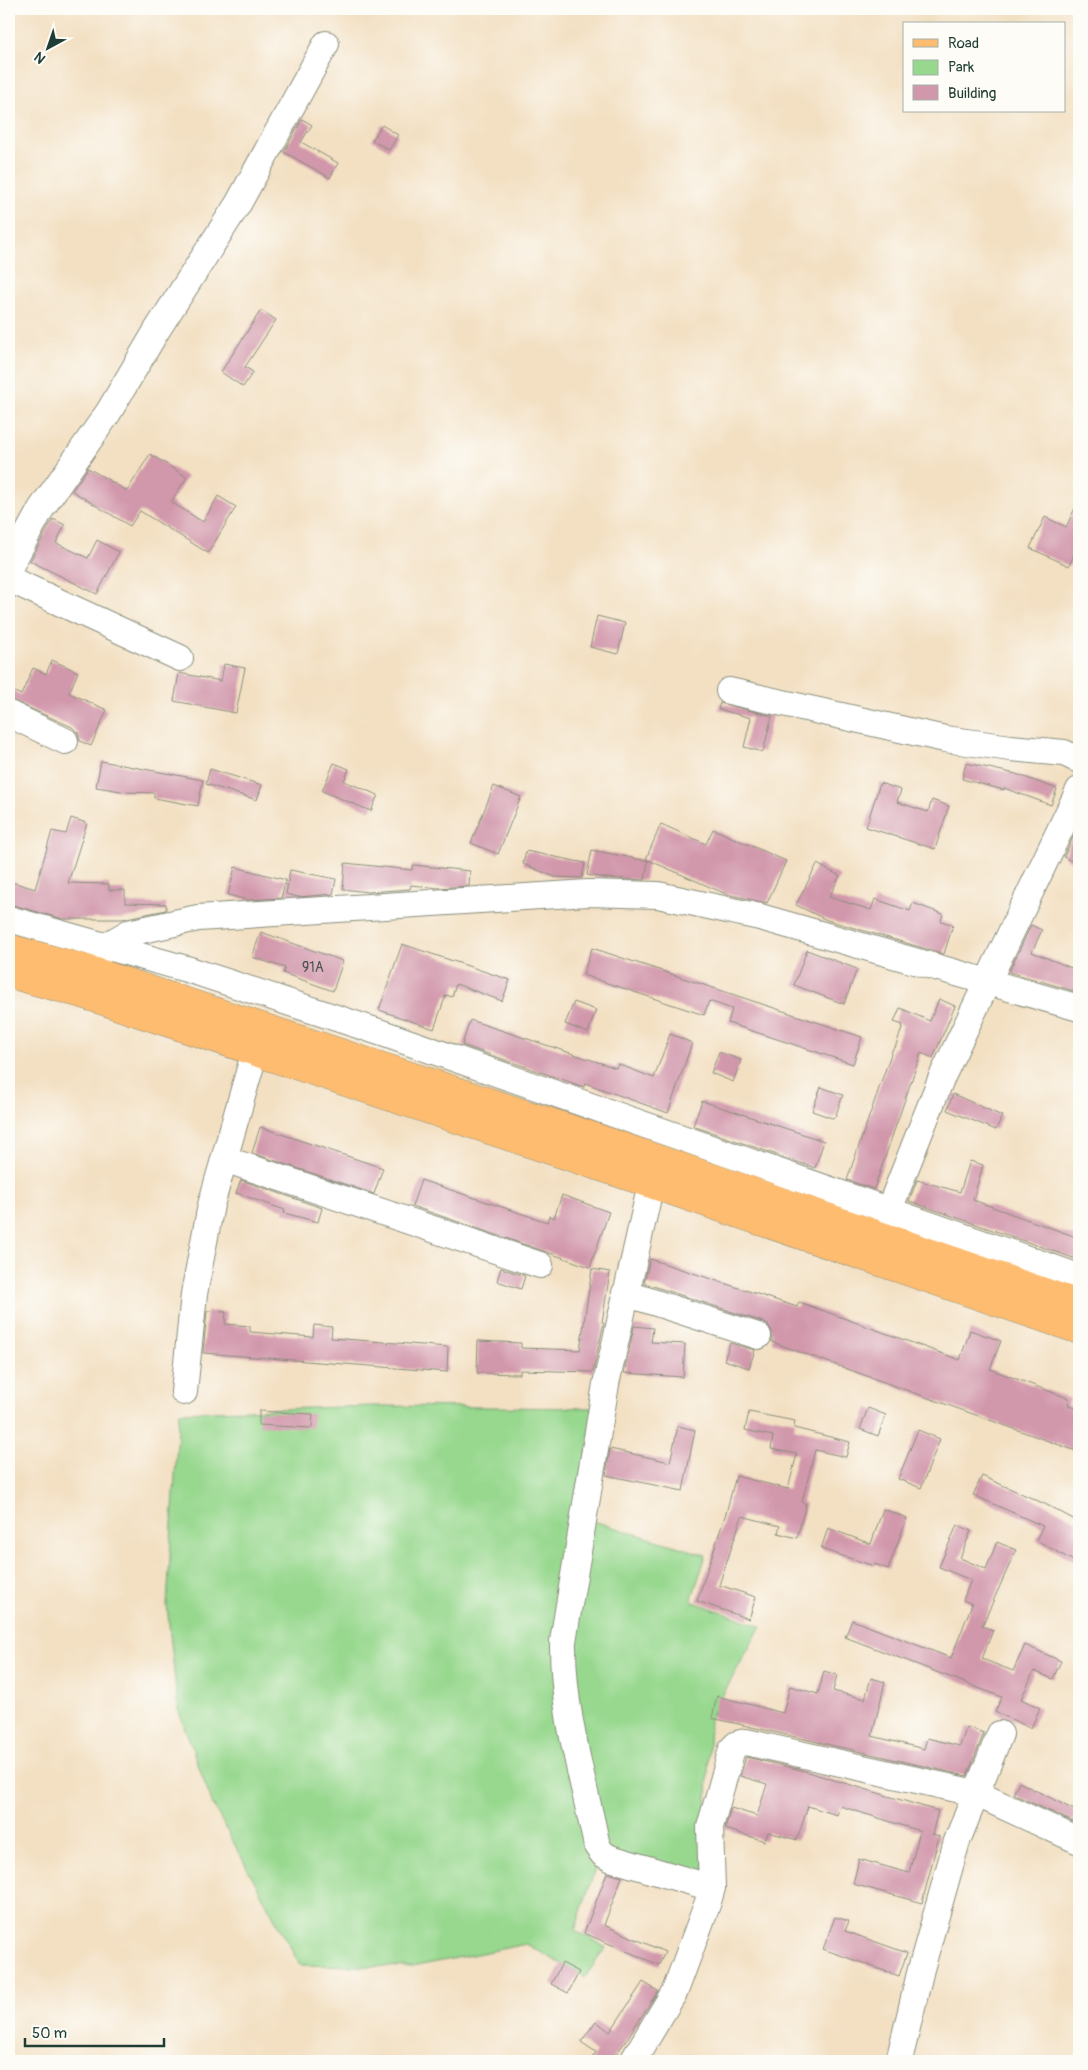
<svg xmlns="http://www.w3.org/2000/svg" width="1088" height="2070" viewBox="0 0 1088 2070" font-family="Pangolin,sans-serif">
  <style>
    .green { fill: #97d88e; stroke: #5b8a61 }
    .building { fill: #d197ab }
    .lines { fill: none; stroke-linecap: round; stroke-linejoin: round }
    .minor-casing { stroke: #898e7c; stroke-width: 28 }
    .major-casing { stroke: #898e7c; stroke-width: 29 }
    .minor { stroke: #fff; stroke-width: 26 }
    .major { stroke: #fdbc70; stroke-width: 28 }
    .labels { text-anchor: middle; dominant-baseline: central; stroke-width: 4; stroke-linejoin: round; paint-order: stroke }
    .number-label { font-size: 14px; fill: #4c5452 }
  </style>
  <rect width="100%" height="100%" fill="#fdfcf7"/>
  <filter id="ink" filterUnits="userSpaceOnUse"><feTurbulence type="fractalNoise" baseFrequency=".02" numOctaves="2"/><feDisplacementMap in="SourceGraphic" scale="10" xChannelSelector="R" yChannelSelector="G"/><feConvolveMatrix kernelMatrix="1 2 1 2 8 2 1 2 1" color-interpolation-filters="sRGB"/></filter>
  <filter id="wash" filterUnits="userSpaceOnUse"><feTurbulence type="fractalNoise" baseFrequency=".0096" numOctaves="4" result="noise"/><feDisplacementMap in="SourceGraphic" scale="20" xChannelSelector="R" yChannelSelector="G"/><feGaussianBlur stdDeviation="1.12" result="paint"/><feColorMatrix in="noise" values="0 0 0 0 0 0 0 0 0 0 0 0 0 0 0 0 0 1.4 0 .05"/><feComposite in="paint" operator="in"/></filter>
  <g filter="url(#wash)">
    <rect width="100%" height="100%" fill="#f3e0c3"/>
    <path class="green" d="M376 1406 596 1408 573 1515 706 1555 691 1601 761 1626 710 1718 704 1880 597 1863 575 1930 606 1947 585 1977 526 1944 412 1967 300 1965 212 1803 178 1709 167 1605 179 1412Z"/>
    <g id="blocks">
      <path class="building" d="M302 119 312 125 301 142 338 163 330 178 284 152Z
        M382 125 398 135 389 150 372 140Z
        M261 310 276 320 245 367 253 372 243 387 221 372Z
        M150 454 187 477 171 502 203 522 218 496 236 507 208 553 140 511 130 526 72 491 88 468 127 491Z
        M1079 500V544L1069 566 1030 548 1045 517 1066 527Z
        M53 519 65 525 56 543 88 558 97 540 119 552 97 594 30 561Z
        M597 616 625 623 618 654 590 647Z
        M52 660 78 672 69 693 107 710 91 746 80 741 78 733 72 727 9 699V689L21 695 33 668 46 674Z
        M224 664 245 668 236 713 174 701 179 673 221 681Z
        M720 703 772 716 763 752 744 747 751 718 718 709Z
        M101 761 203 780 198 806 154 798V793L127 792 96 787Z
        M334 763 349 769 344 781 378 795 371 811 322 791Z
        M966 763 1016 774 1057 789 1051 805 1004 788V790L962 779Z
        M210 769 262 785 257 800 206 784Z
        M880 783 901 790 897 802 928 812 932 800 949 806 935 849 866 827Z
        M494 786 521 797 498 854 471 843Z
        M71 818 87 823 68 883 109 884V890H125V903L166 904V910L122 919H63L9 904V881L35 889 52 831 66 834Z
        M661 824 706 844 713 829 786 861 767 903 726 894 646 859Z
        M1079 824V854L1075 863 1064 857Z
        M592 850 648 861 645 880 605 878 587 875Z
        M526 851 585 863 582 878 555 877 523 864Z
        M345 863 412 870 413 865 470 871 469 886 438 888 411 885 410 889 368 892 343 889Z
        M817 864 840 876 829 897 871 910 875 899 910 911 913 903 943 914 941 921 953 925 944 954 827 920 796 905Z
        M235 867 286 880 281 898 248 900 228 895Z
        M290 870 336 879 333 894 298 897 286 894Z
        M1031 925 1042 930 1032 952 1079 971 1078 992 1009 972Z
        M261 932 343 961 333 991 283 973 285 968 252 957Z
        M402 944 510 980 502 1001 456 984 452 997 446 995 434 1029 379 1010Z
        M592 948 862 1037 853 1064 728 1023 732 1009 709 1001 704 1015 583 975Z
        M807 950 857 969 844 1004 794 985Z
        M939 999 955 1006 933 1058 921 1053 874 1189 847 1180 893 1048H895L903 1025 894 1022 900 1008 930 1021Z
        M574 1002 596 1010 588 1033 565 1024Z
        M470 1020 616 1068 618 1064 654 1078 670 1034 692 1043 668 1113 585 1083 584 1087 462 1045Z
        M719 1052 741 1060 733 1082 711 1073Z
        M821 1087 843 1095 835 1117 832 1118 812 1111Z
        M953 1094 1002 1116 996 1130 947 1110Z
        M702 1101 824 1141 815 1168 693 1126Z
        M260 1127 383 1168 374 1194 252 1153Z
        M970 1161 983 1165 973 1200 1079 1238V1260L909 1201 917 1180 960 1192Z
        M241 1180 322 1208 318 1222 284 1213 285 1210 236 1193Z
        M421 1180 547 1222 549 1216 554 1218 562 1195 609 1212 590 1267 412 1206Z
        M650 1259 797 1307 799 1302 960 1360 970 1330 1001 1341 990 1369 1070 1399 1068 1405 1079 1409V1452L772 1342V1332L769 1326 763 1322 644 1283Z
        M501 1268 525 1276 521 1289 497 1281Z
        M592 1269 610 1272 602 1322 604 1323 593 1372 520 1370V1374L477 1373 478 1341 521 1343V1348L580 1350Z
        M207 1311 226 1312 225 1324 250 1326V1332L313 1337 314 1325 332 1327 331 1338 448 1347 447 1372 203 1353Z
        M634 1326 653 1328 651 1342 685 1344 683 1377 624 1373Z
        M730 1343 755 1350 749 1368 724 1360Z
        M868 1408 886 1415 878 1436 860 1429Z
        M259 1411 313 1414 312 1428 259 1425Z
        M749 1412 795 1421 794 1428 850 1442 846 1457 815 1450 802 1502 806 1504 797 1538 778 1533 780 1526 742 1516 719 1585 756 1597 749 1619 697 1601 726 1513 736 1476 788 1489 797 1454 771 1449 773 1436 745 1430Z
        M678 1426 695 1430 683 1491 606 1475 610 1449 670 1462Z
        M918 1430 940 1439 921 1488 898 1479Z
        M982 1476 1045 1504 1079 1522V1564L1036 1540 1043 1526 973 1495Z
        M883 1509 907 1518 888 1569 875 1564 874 1566 821 1549 828 1528 871 1544Z
        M957 1525 971 1531 960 1558 986 1569 997 1542 1016 1550 982 1626 993 1630 982 1659 1013 1671 1025 1645 1061 1661 1053 1679 1034 1671 1021 1699 1040 1708 1031 1728 995 1712 1002 1697 845 1637 852 1620 951 1658 972 1604 963 1600 971 1580 939 1567Z
        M824 1671 837 1675 833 1691 865 1699 871 1678 885 1682 872 1736 924 1749 927 1738 960 1746 967 1727 984 1733 967 1776 712 1718 717 1696 783 1713 790 1686 818 1694Z
        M746 1757 801 1770 938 1811 932 1834 939 1836 922 1903 853 1884 859 1859 909 1873 920 1831 840 1806 837 1815 808 1806 797 1840 768 1832 765 1841 725 1829 731 1808 757 1816 767 1784 740 1776Z
        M1019 1782 1078 1812 1073 1822 1013 1794Z
        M607 1873 622 1877 604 1925 665 1952 659 1965 584 1933Z
        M835 1917 849 1921 845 1931 907 1953 899 1976 823 1949Z
        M562 1963 579 1972 568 1993 551 1984Z
        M643 1982 658 1991 625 2042 611 2061H590L596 2052 581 2042 596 2021 610 2032Z"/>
    </g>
  </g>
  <g filter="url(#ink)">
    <use href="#blocks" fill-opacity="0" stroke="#898e7c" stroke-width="1"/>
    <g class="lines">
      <defs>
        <path id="minor" d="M9 568 41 509 108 413 157 330 238 204 326 44
          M9 579 180 658
          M729 691 945 739 1011 748 1064 753 1079 760
          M9 714 65 741
          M9 919 190 970 382 1033 1079 1277
          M100 953 106 946 128 933 198 918 588 893 658 895 760 917 1079 1008
          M224 1159 540 1265
          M651 1184 606 1384 563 1641C562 1712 583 1778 597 1846L603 1854 610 1858 712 1888
          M883 1225 941 1079 1079 790
          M625 1293 758 1336
          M184 1392 194 1294 211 1205 255 1051
          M633 2061 675 1991 708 1902 712 1888 710 1827 732 1749 737 1744 746 1742 975 1793 1079 1841
          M899 2061 921 1969 957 1841 1000 1734"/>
        <path id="major" d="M9 948 87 969 589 1135 1079 1304
          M9 974 82 994 651 1184 1079 1330"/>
      </defs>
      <use href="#minor" class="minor-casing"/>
      <use href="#major" class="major-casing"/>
      <use href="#minor" class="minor"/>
      <use href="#major" class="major"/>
    </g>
  </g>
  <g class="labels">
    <g class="number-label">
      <text x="313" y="967">91А</text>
    </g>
  </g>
  <rect width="1088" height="2070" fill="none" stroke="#fdfcf7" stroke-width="30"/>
  <rect x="903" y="22" width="162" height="90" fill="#fdfcf7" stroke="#a4b0a9"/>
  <rect x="913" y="39" width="25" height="8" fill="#fdbc70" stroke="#a4b0a9"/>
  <text x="948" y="48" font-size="15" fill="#1f3d34">Road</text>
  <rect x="913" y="60" width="25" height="15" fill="#97d88e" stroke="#a4b0a9"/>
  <text x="948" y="72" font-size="15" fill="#1f3d34">Park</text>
  <rect x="913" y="85" width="25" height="15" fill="#d197ab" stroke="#a4b0a9"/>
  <text x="948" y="98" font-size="15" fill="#1f3d34">Building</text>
  <g transform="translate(48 48) rotate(220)" stroke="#fdfcf7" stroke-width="4" paint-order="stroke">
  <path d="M0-4L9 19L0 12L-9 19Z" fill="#1f3d34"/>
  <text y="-8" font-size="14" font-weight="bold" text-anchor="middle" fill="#1f3d34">N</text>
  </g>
  <path d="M25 2038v8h139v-8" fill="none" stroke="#1f3d34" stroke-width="2.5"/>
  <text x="32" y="2038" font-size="15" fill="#1f3d34" stroke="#fdfcf7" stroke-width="4" paint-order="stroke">50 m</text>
</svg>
